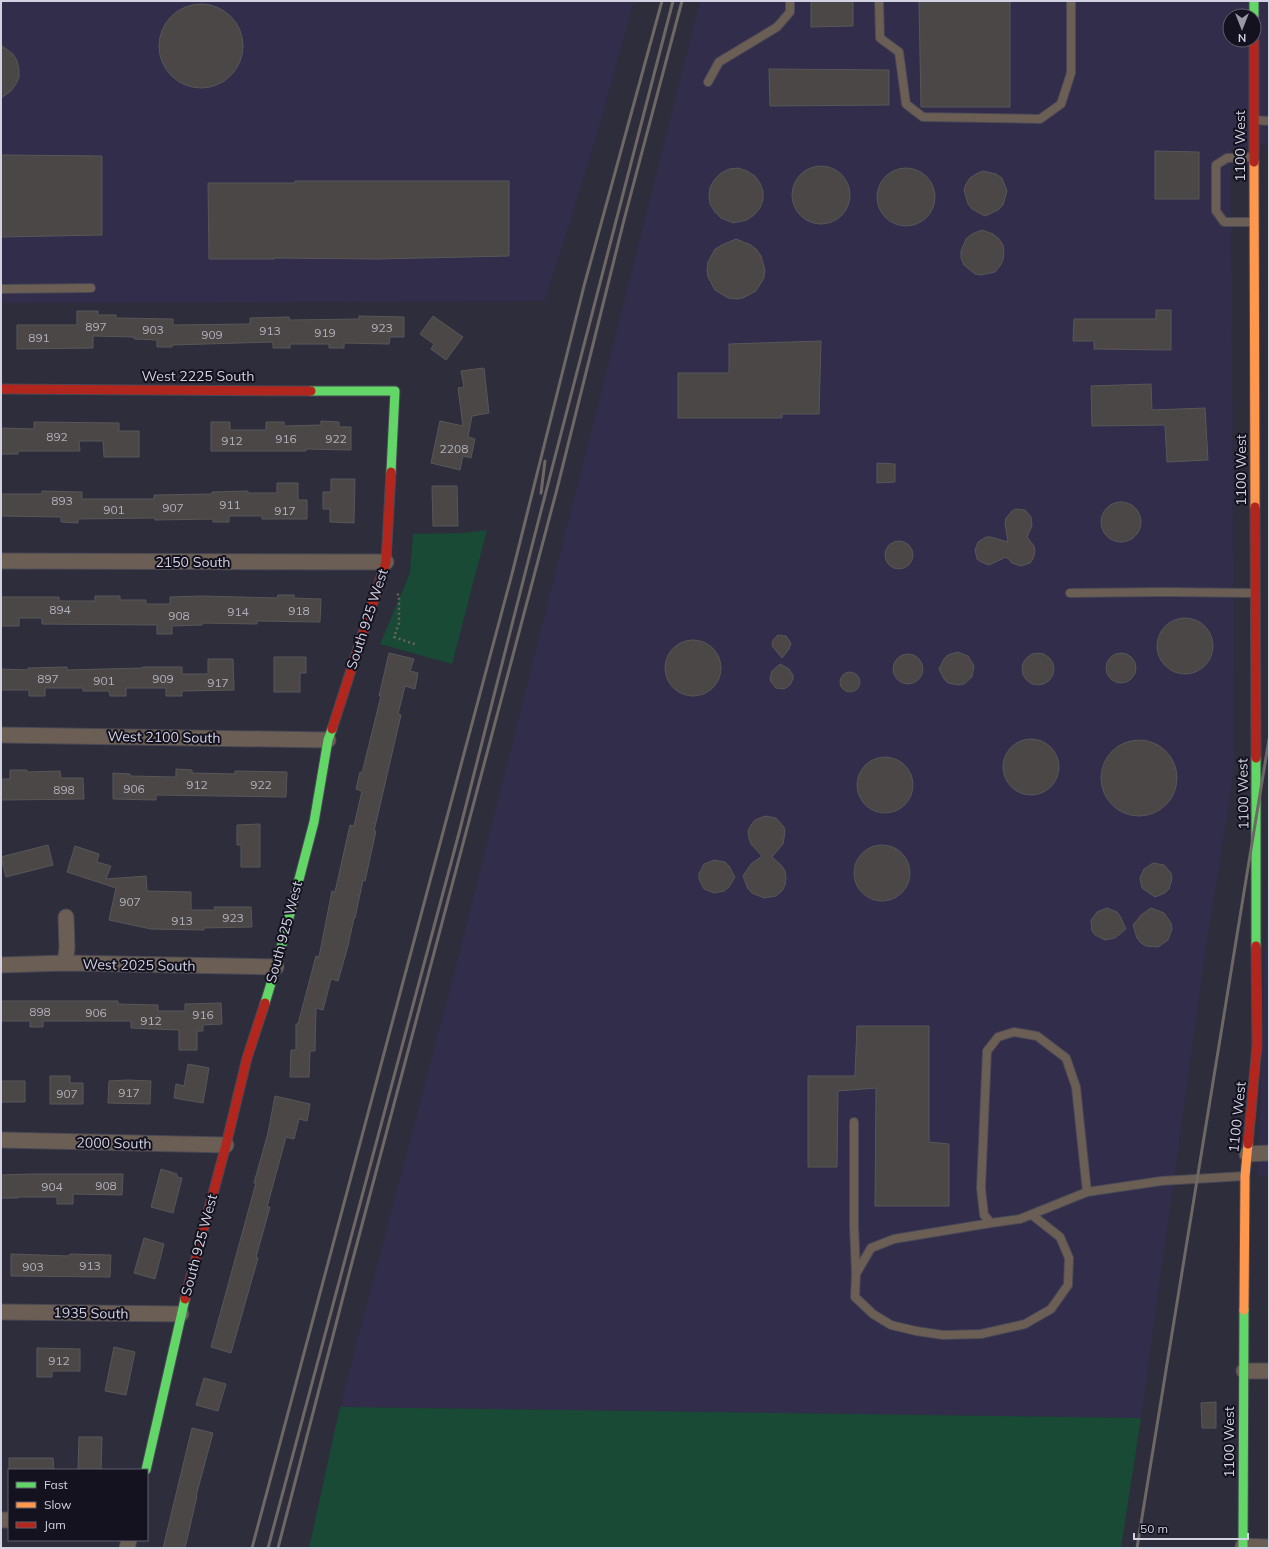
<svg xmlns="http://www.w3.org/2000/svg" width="1270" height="1549" viewBox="0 0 1270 1549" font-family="Mulish,sans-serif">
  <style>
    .built { fill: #312d4b; fill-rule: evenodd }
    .green { fill: #184a35 }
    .building { fill: #4b4746; stroke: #595659 }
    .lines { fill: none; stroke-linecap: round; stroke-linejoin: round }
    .lane-casing { stroke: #494855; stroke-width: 10 }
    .street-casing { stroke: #494855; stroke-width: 17 }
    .fast-casing { stroke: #494855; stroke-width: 11 }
    .slow-casing { stroke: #494855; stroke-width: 11 }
    .jam-casing { stroke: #494855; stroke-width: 11 }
    .path { stroke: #6a635f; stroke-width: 2.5; stroke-dasharray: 2 3; stroke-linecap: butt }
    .lane { stroke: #6b5f55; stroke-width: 8 }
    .street { stroke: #6b5f55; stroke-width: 15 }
    .fast { stroke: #63d668; stroke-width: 9 }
    .slow { stroke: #ff974d; stroke-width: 9 }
    .jam { stroke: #b3261e; stroke-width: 9 }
    .rail { stroke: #6d6766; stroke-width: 3 }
    .labels { text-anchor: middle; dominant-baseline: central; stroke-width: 4; stroke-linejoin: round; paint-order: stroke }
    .number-label { font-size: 12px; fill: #b1afbc }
    .street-label { font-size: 14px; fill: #d3d2e3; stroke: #13121e }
  </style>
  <rect width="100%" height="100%" fill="#2e2d3b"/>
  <path class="built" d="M1 1H634L595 141 545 301 1 303Z
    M700 1H1269V144L1231 148 1234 771 1206 948 1141 1418 340 1407 455 970ZM1230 16H1254V40H1230Z
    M1269 867V1176H1258L1267 885Z"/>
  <path class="green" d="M487 530 452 664 380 644 410 573 413 534 462 533Z
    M340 1407 1141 1418 1121 1548H309Z"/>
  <path class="building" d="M811 1H853V26L811 27Z
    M919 1H1010V107H921Z
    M159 46a42 42 0 1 1 84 0a42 42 0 1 1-84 0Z
    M1 45 13 54 17 61 19 69V77L16 84 11 91 1 98Z
    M769 69 889 70V105L770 106Z
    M1155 151 1199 152V199H1155Z
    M1 155 102 156V235L1 237Z
    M792 195a29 29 0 1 1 58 0a29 29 0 1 1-58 0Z
    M738 168 747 171 755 176 760 183 763 191V200L760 208 754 215 747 220 733 223 721 218 715 212 710 204 709 195 710 187 715 179 721 173 729 169Z
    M877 197a29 29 0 1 1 58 0a29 29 0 1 1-58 0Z
    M983 171 996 174 1002 178 1007 191 1003 205 998 210 985 216 972 209 968 204 964 190 966 184 970 178 976 174Z
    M295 181H509V256L378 259 274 258V259H209L208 183H295Z
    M982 230 993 234 999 239 1003 245 1004 253 1003 260 1000 266 995 272 981 275 975 274 964 265 961 258V251L966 239 972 234Z
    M736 239 751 245 757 250 761 256 765 270 764 278 756 291 743 298 736 299 728 298 715 290 708 277 707 270 708 262 715 249 722 245Z
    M1156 310H1171V350L1094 349V341H1073L1074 319H1156Z
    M77 311H98V315H116V318L173 319V325L250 324V318L289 317 290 320 359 319V316L404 317V337H390L389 344 344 343V348H329V344H290V348H273V342L172 345V347H157V340L134 339V337L93 336V348L17 349V325H77Z
    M433 316 463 337 446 360 431 349 434 344 420 334Z
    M821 341 819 414H782V418H678V373H729V344Z
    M484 368 489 413 472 416 468 437 475 439 471 458 463 456 460 470 431 463 440 421 463 426 458 388 464 387 461 371Z
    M1151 384 1152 410 1205 408 1208 460 1167 462 1165 425 1092 426 1091 386Z
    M321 421 339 422V427H351V450L306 449V451H211V422H230V430H266V422H284V426L321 425Z
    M34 422 119 423V431H139V457H104L103 441H79L80 451H18V454H1V428L34 429Z
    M877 463 895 464V482L877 483Z
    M331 479H355L354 523 330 522V509H323V492H331Z
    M277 483H298V500H307V519H262V516H229V522H213V519L155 520V518L78 519V523L61 522V517L1 516V494H42V491L82 492V499H154V495L212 494V492L248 491V493H277Z
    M432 486H457L458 526H433Z
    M1101 522a20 20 0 1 1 40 0a20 20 0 1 1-40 0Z
    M1016 509 1025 510 1031 517 1032 526 1027 537 1034 546 1035 551 1033 559 1030 563 1021 566 1012 563 1006 557 989 565 981 562 977 559 975 550 978 542 986 537H991L1008 542 1005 523 1006 518 1012 511Z
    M885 555a14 14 0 1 1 28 0a14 14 0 1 1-28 0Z
    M278 595H294V598L321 599 320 622 257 621V624L202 623V625L172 626V634H157V625L42 624V618H19V626H1V597H59V601H95V596H120V600H146V604H170V597L201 596 277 598Z
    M1157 646a28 28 0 1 1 56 0a28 28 0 1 1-56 0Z
    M778 635 786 636 791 643 789 649 782 658 772 646 773 640Z
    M665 668a28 28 0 1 1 56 0a28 28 0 1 1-56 0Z
    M958 652 968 656 974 666 972 677 964 684 958 685 948 683 944 679 939 669 944 659 948 655Z
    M1022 669a16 16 0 1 1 32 0a16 16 0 1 1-32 0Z
    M389 653 414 659 410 671 418 673 415 689 405 686 398 714 401 715 374 831H376L365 881 363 880 355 918H354L348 946 338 981 331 979 323 1010 316 1008 315 1051H310L309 1077H290L291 1050H296V1024H298L316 956 319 957 332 891 335 892 350 825 354 826 362 791 356 789 360 772 362 773 381 696H379Z
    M1106 668a15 15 0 1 1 30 0a15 15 0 1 1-30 0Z
    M893 669a15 15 0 1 1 30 0a15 15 0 1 1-30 0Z
    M274 657H306V673H300V692H274Z
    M208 659H233L234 690 182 691V696H166V688H126V696H110L109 691H83V688H45V696H29V690H1V669L28 670V668L67 667V670L143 668V667H182V674H208Z
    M780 664 789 669 793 675V679L790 685 784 689 776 688 771 682 770 678 772 671Z
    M840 682a10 10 0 1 1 20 0a10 10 0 1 1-20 0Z
    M1003 767a28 28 0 1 1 56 0a28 28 0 1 1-56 0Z
    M1101 778a38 38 0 1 1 76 0a38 38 0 1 1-76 0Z
    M857 785a28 28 0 1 1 56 0a28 28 0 1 1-56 0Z
    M176 769 192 770V773L235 774V771L287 772 286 797 156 795V800L113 799V773L130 774V776L176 777Z
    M10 770H27V772L60 771 61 778H83L84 799 1 800V779H10Z
    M765 816 776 818 784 827 785 832 783 844 772 857 781 865 785 871 786 878 785 885 782 891 776 896 764 898 752 893 748 889 743 876 751 864 762 856 751 844 749 838 748 831 751 825 755 820Z
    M260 824V867H241V845H237V825Z
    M854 873a28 28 0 1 1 56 0a28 28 0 1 1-56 0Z
    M48 845 53 865 6 877 1 857Z
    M75 846 99 854 97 862 111 866 106 879 146 876 147 891 191 892V910H215L214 907H251L252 927 204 928V930L151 929 109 920 116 888 67 872Z
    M714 860 725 862 729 866 735 877 729 887 724 891 714 893 704 889 699 879V874L704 864Z
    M1153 863 1164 865 1171 873 1172 879 1169 889 1165 893 1155 897 1142 888 1140 878 1144 869Z
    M1107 908 1117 912 1120 916 1126 929 1115 938 1105 940 1095 935 1092 931 1091 920 1097 912Z
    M1151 908 1164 913 1171 923 1172 929 1168 940 1158 947 1146 946 1141 943 1137 938 1133 925 1141 915Z
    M1 1001H118V1004L158 1005V1011H185V1004L221 1003 222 1024 203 1025V1031H197V1050H179V1030L131 1028V1021H43V1027H30V1021H1Z
    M857 1026H929V1142L949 1144V1206H875L876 1088 838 1091 837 1167H808V1076H855Z
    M188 1064 209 1068 203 1103 174 1098 176 1084 184 1086Z
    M50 1076H70V1083H83V1104H50Z
    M128 1080 151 1081 150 1104 108 1103 109 1081Z
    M1 1081H25V1102H1Z
    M275 1096 310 1104 307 1121 299 1119 294 1139 286 1137 267 1207H270L256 1257 258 1258 231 1353 211 1347 256 1183H254L268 1133Z
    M161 1169 177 1174V1177L182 1178 173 1213 151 1207Z
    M30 1174H123L122 1195 73 1194V1204H57V1197H18V1198H1V1175Z
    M144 1238 164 1244 155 1279 134 1273Z
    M11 1254 69 1256 70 1254 111 1255 110 1277 11 1276Z
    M114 1347 135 1352 126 1395 105 1391Z
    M37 1348 80 1349V1371H52V1377H37Z
    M204 1378 226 1384 218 1411 196 1405Z
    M1216 1402V1428H1202L1201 1403Z
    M192 1428 213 1433 196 1496H197L185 1548H163Z
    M79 1437H102L101 1470H78Z
    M9 1458H53L54 1470H9Z"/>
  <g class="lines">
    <defs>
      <path id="lane" d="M879 1 880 38 899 52 906 104 923 117 1040 119 1061 104 1071 73V1
        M708 82 719 62 777 27 790 12V1
        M1254 120 1269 121
        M1253 157 1227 158 1216 165V211L1224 222H1253
        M1 289 91 288
        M1070 593 1164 592 1254 593
        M854 1122V1226L856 1273
        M1087 1192 1076 1087 1066 1058 1037 1036 1014 1032 998 1037 987 1051 981 1188 984 1215 991 1223 1020 1219 1087 1192 1161 1181 1245 1176
        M991 1223 894 1239 871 1248 856 1274 855 1297 873 1314 891 1325 916 1331 943 1335 981 1334 1025 1324 1051 1309 1068 1285 1069 1258 1060 1237 1032 1215"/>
      <path id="street" d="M1 561 386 562
        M1 735 328 740
        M65 963 67 948 66 917
        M1 965 65 963 276 967
        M1 1140 226 1145
        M1247 1154 1269 1153
        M1 1312 181 1314
        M1244 1371H1269
        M1 1520H9
        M1243 1546 1269 1547
        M127 1548 129 1540"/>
      <path id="fast" d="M1254 1V16
        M311 391H395L391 472
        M1256 758V946
        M265 1003 276 967 314 822 328 740 332 729
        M146 1470 185 1299
        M1243 1548 1244 1310"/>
      <path id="slow" d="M1254 162 1255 507
        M1244 1310 1245 1176 1248 1144"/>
      <path id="jam" d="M1254 40V162
        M1 389 311 391
        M1255 507 1256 758
        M332 729 386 562 391 472
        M1248 1144 1257 1045 1256 946
        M185 1299 226 1145 247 1058 265 1003"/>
    </defs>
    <use href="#lane" class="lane-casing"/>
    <use href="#street" class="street-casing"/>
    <use href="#fast" class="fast-casing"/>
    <use href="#slow" class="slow-casing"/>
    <use href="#jam" class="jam-casing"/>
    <path class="path" d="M397 594 399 595V623L394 637 417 645"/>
    <use href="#lane" class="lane"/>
    <use href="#street" class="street"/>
    <use href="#fast" class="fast"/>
    <use href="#slow" class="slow"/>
    <use href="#jam" class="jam"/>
    <path class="rail" d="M541 493 545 461
      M252 1548 513 570 584 286 662 1
      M268 1548 459 833 534 538 673 1
      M278 1548 350 1270 557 489 624 220 682 1
      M1137 1548 1269 739"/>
  </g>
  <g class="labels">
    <g class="number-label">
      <text x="96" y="326">897</text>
      <text x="382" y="327">923</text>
      <text x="153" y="329">903</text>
      <text x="270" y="330">913</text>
      <text x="325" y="332">919</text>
      <text x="212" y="334">909</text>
      <text x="39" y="337">891</text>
      <text x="57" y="436">892</text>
      <text x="286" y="438">916</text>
      <text x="336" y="438">922</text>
      <text x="232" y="440">912</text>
      <text x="454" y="448">2208</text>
      <text x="62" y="500">893</text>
      <text x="230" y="504">911</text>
      <text x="173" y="507">907</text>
      <text x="114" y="509">901</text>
      <text x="285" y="510">917</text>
      <text x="60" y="609">894</text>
      <text x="299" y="610">918</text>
      <text x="238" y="611">914</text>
      <text x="179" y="615">908</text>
      <text x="48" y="678">897</text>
      <text x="163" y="678">909</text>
      <text x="104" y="680">901</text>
      <text x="218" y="682">917</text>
      <text x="197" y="784">912</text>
      <text x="261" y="784">922</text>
      <text x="134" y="788">906</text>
      <text x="64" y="789">898</text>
      <text x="130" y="901">907</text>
      <text x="233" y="917">923</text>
      <text x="182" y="920">913</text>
      <text x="40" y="1011">898</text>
      <text x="96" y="1012">906</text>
      <text x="203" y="1014">916</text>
      <text x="151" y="1020">912</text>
      <text x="129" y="1092">917</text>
      <text x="67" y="1093">907</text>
      <text x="106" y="1185">908</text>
      <text x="52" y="1186">904</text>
      <text x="90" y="1265">913</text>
      <text x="33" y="1266">903</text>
      <text x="59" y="1360">912</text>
    </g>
    <g class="street-label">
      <text transform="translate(1240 146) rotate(-90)">1100 West</text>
      <text x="198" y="376">West 2225 South</text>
      <text transform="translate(1241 470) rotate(-90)">1100 West</text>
      <text x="193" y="562">2150 South</text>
      <text transform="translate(367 619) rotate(-72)">South 925 West</text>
      <text transform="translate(164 737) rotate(1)">West 2100 South</text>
      <text transform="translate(1243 794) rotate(-91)">1100 West</text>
      <text transform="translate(284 932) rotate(-75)">South 925 West</text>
      <text transform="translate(139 965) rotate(1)">West 2025 South</text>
      <text transform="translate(1237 1117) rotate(-84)">1100 West</text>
      <text transform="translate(114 1143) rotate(1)">2000 South</text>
      <text transform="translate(199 1245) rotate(-75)">South 925 West</text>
      <text transform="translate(91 1313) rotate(1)">1935 South</text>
      <text transform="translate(1229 1442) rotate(-90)">1100 West</text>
    </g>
  </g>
  <rect width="1270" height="1549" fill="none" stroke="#d3d2e3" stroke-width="4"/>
  <rect x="8" y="1469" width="140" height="72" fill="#13121e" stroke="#605f6d"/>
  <rect x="16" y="1482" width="20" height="6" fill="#63d668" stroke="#605f6d"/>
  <text x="44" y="1489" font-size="12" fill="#d3d2e3">Fast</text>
  <rect x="16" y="1502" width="20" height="6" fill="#ff974d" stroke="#605f6d"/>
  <text x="44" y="1509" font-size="12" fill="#d3d2e3">Slow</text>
  <rect x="16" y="1522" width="20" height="6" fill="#b3261e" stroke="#605f6d"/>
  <text x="44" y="1529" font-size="12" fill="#d3d2e3">Jam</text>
  <g transform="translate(1242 28) rotate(180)"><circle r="19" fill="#13121e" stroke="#605f6d"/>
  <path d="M0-3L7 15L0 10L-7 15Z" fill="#9998a8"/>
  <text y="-6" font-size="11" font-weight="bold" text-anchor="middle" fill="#d3d2e3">N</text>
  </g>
  <path d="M1134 1533v6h114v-6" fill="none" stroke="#d3d2e3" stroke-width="2"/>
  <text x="1140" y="1533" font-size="12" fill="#d3d2e3" stroke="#13121e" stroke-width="3" paint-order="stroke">50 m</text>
</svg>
